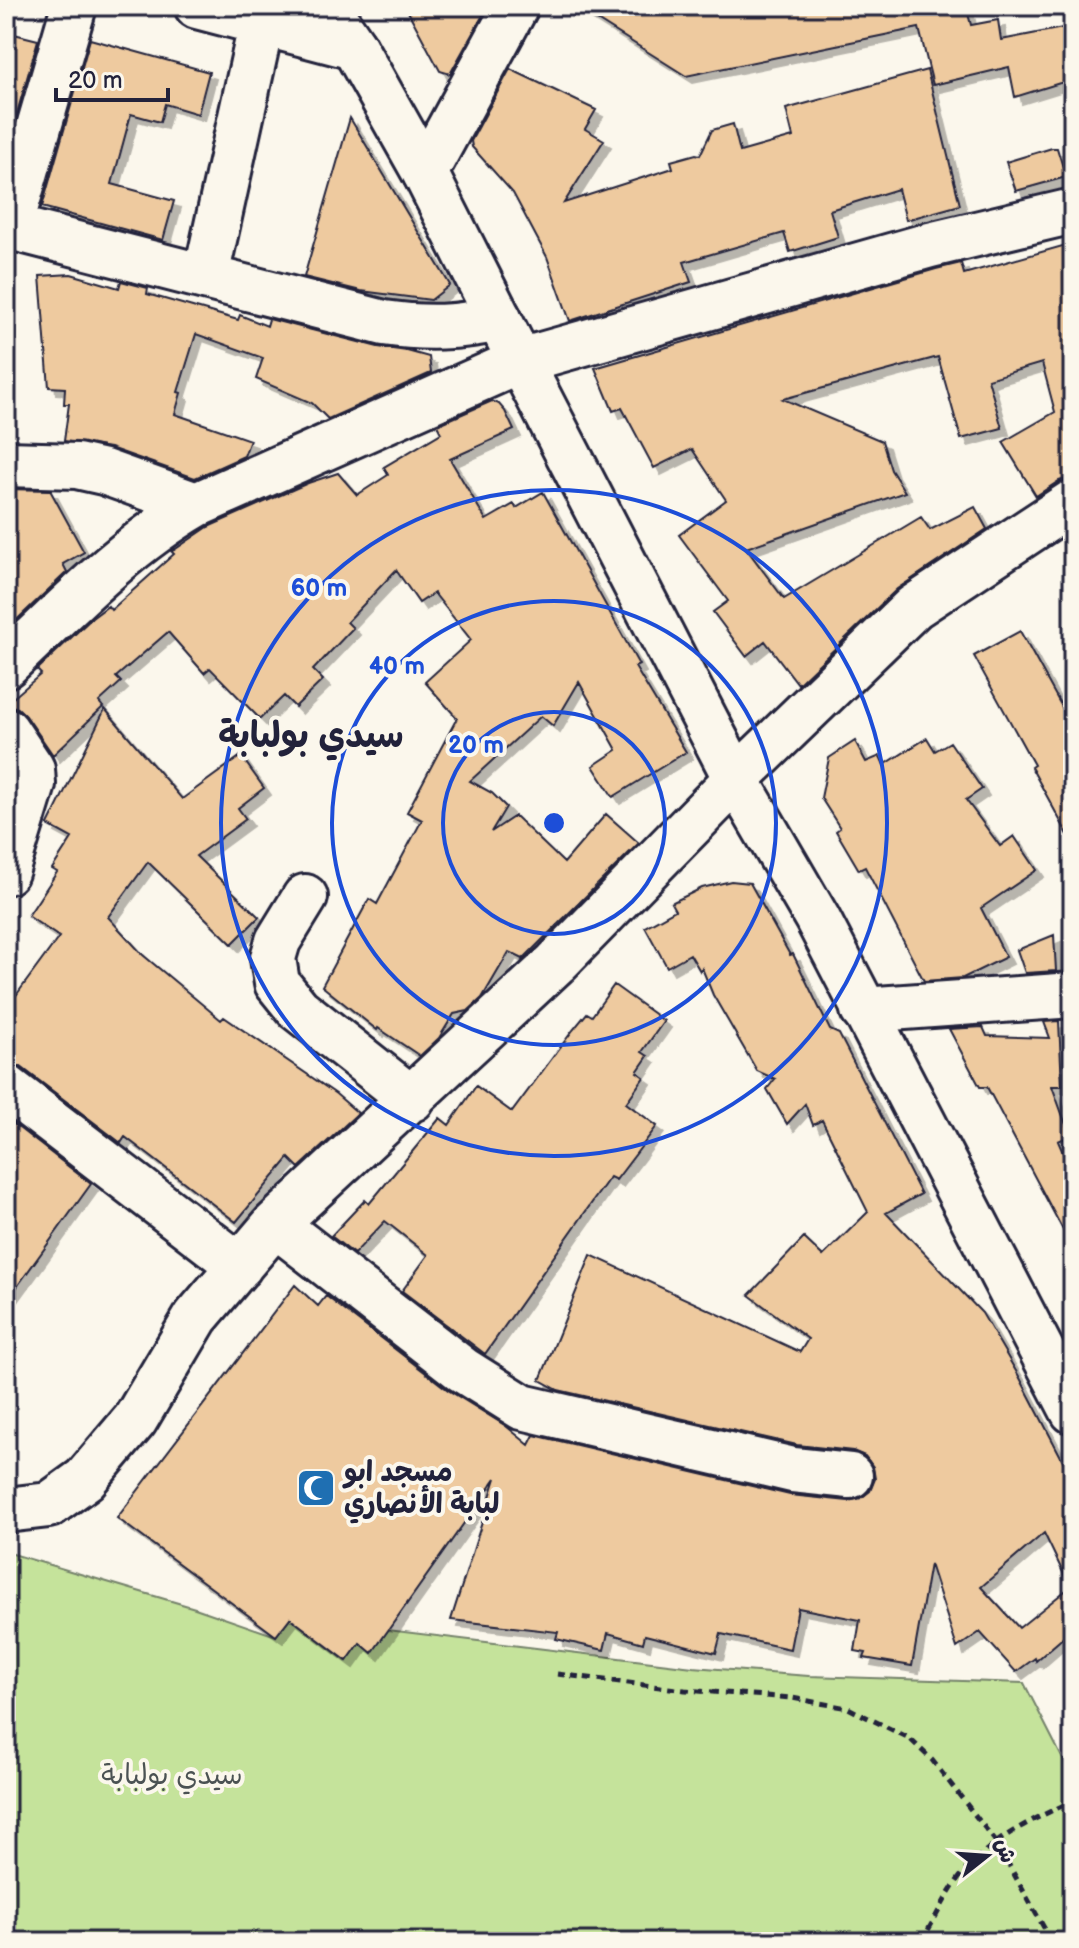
<svg xmlns="http://www.w3.org/2000/svg" width="1079" height="1948" viewBox="0 0 1079 1948" font-family="'Balsamiq Sans','Playpen Sans Arabic',sans-serif">
  <style>
    .green { fill: #c5e39b; stroke: #74826b; stroke-width: 2 }
    .building { fill: #eeca9f; stroke: #22223b; stroke-width: 2; fill-rule: evenodd; filter: url(#shadow) }
    .lines { fill: none; stroke-linecap: round; stroke-linejoin: round }
    .street-casing { stroke: #22223b; stroke-width: 50 }
    .secondary-casing { stroke: #22223b; stroke-width: 50 }
    .path { stroke: #22223b; stroke-width: 5; stroke-dasharray: 8 6; stroke-linecap: butt }
    .street { stroke: #fbf7ec; stroke-width: 44 }
    .secondary { stroke: #fbf7ec; stroke-width: 44 }
    .ring { fill: none; stroke: #1d4ed8; stroke-width: 4 }
    .labels { text-anchor: middle; dominant-baseline: central; stroke-width: 8; stroke-linejoin: round; paint-order: stroke }
    .poi-label { font-size: 28px; font-weight: bold; fill: #22223b; stroke: #fbf7ec; text-anchor: start }
    .park-label { font-size: 28px; fill: #4b5253; stroke: #fbf7ec }
    .district-label { font-size: 36px; font-weight: bold; fill: #22223b; stroke: #fbf7ec }
    .centre { fill: #1d4ed8; stroke: #fbf7ec; stroke-width: 4 }
    .ring-label { font-size: 24px; text-anchor: middle; font-weight: bold; fill: #1d4ed8; stroke: #fbf7ec; stroke-width: 8; stroke-linejoin: round; paint-order: stroke }
  </style>
  <defs>
    <filter id="shadow"><feDropShadow dx="7" dy="7" stdDeviation="0" flood-color="#0004"/></filter>
  </defs>
  <rect width="100%" height="100%" fill="#fbf7ec"/>
  <filter id="ink" filterUnits="userSpaceOnUse"><feTurbulence type="fractalNoise" baseFrequency=".0125" numOctaves="2"/><feDisplacementMap in="SourceGraphic" scale="16" xChannelSelector="R" yChannelSelector="G"/><feConvolveMatrix kernelMatrix="1 2 1 2 8 2 1 2 1" color-interpolation-filters="sRGB"/></filter>
  <g filter="url(#ink)">
    <path class="green" d="M6 1552 195 1608 276 1636 290 1618 346 1661 360 1643 372 1652 388 1630 693 1667 809 1676 1024 1683 1073 1779V1942H6Z"/>
    <path class="building" d="M405 6H488L450 74 440 71Z
      M575 6H966L971 25 998 20 1001 40 1073 26V79L1015 97 1009 67 933 85 919 28 686 76Z
      M6 32 38 40 6 151Z
      M90 39 209 72 198 114 165 104 160 122 131 114 112 184 174 201 163 240 42 207Z
      M510 69 596 110 585 129 604 140 564 203 673 168 671 161 696 154 700 155 712 130 733 124 740 152 793 137 786 109 927 70 960 205 906 220 898 189 830 210 838 237 790 252 784 233 684 262 691 282 570 321 547 257 513 193 472 147 471 141Z
      M350 118 450 285 431 300 361 291 304 277Z
      M1052 148H1057L1066 177 1016 191 1006 162Z
      M1073 243V477L1059 481 1036 496 1003 442 1055 412 1042 363 988 379 1002 428 961 439 938 357 783 399 882 441 891 470 905 492 746 548 784 599 921 517 930 530 975 507 987 529 897 589 798 684 765 641 746 656 713 612 728 601 679 535 726 500 692 449 654 468 622 408 613 411 595 368 936 269 961 263 964 274Z
      M71 274 119 288 121 281 148 288 147 294 238 320 240 315 267 326 269 319 378 347 407 351 429 357 431 373 328 419 312 403 256 379 263 358 196 334 178 392 181 393 175 414 250 440 244 456 195 478 110 448 64 441 69 404H64L65 388 49 387 40 276Z
      M492 401 499 404 505 411 514 430 450 459 486 520 514 504 516 508 543 492 639 665 635 667 686 752 613 797 593 766 617 750 579 682 553 726 541 716 470 781 492 793 506 807 491 832 515 816 564 863 606 814 639 843 523 959 509 952 482 998 468 1011 454 1014 439 1038 420 1056 378 1028 377 1030 322 986 369 899 377 904 422 820 407 812 457 718 425 682 471 640 434 593 419 603 396 570 347 622 353 628 313 670 323 680 295 707 284 696 260 719 210 668 204 673 168 632 116 677 121 682 99 702 103 707 53 755 26 716 18 708 6 704 41 674 37 670 92 618 108 606 111 610 174 554 171 551 174 550 208 527 308 483 338 473 357 495 388 475 384 467 441 433 437 425Z
      M6 489 50 490 84 552 63 564 67 572 6 630Z
      M1020 631 1073 727V844L1031 767 1034 765 974 656Z
      M105 709 182 799 241 756 264 788 238 808 246 819 196 856 259 917 232 944 148 862 108 917 143 955 221 1020 224 1017 336 1094 358 1113 299 1168 289 1158 236 1222 125 1137 121 1143 21 1067 6 1063V1009L59 937 28 916 57 872 52 869 72 838 48 825Z
      M927 738 935 751 950 742 982 789 966 800 1000 846 1014 836 1037 870 981 908 1006 957 963 978 924 981 865 867 859 870 836 831 840 828 821 798 829 758 855 741 866 762 880 756 884 765Z
      M731 881 750 883 790 955 793 954 830 1030 839 1034 921 1194 886 1213 982 1313 1020 1378 1073 1480V1629L1036 1661 1035 1658 1016 1672 980 1632 957 1648 930 1564 912 1666 864 1658 866 1653 855 1651 860 1620 798 1608 790 1649 721 1634 716 1653 645 1635 643 1643 608 1633 604 1650 556 1639 558 1632 451 1620 496 1478 372 1653 360 1643 347 1661 290 1618 276 1636 117 1518 295 1285 318 1306 326 1296 448 1390 506 1426 529 1445 534 1435 790 1495 848 1501 861 1498 870 1491 875 1479 873 1467 865 1456 853 1451 797 1445 558 1390 540 1380 591 1255 800 1352 808 1339 749 1295 804 1238 823 1256 868 1212 822 1120 813 1125 805 1104 787 1124 767 1089 775 1079 757 1071 713 995 702 968 700 971 690 954 667 967 645 927 675 910 671 903 702 888ZM1044 1533 1070 1587 1019 1628 981 1587Z
      M1054 935 1056 971 1025 973 1017 950Z
      M614 985 664 1021 642 1052 648 1056 637 1072 644 1077 626 1103 657 1126 616 1180 610 1177 485 1354 402 1291 428 1255 385 1221 354 1254 331 1236 365 1200 369 1204 440 1118 449 1125 476 1086 512 1112 573 1030 587 1013 592 1016Z
      M1059 1021 1062 1086H1052L1070 1136 1058 1141 1073 1176V1249L987 1087H980L949 1029 983 1027 987 1036 1050 1038 1044 1022Z
      M6 1118 91 1184 6 1302Z"/>
    <g class="lines">
      <defs>
        <path id="street" d="M197 6 354 47
          M425 173 516 6
          M6 226 384 323C426 329 457 328 499 319
          M10 227 74 6
          M206 276 262 21
          M6 464 77 466 104 472 196 505
          M6 665C66 608 124 547 196 505L520 361 930 245 1073 211
          M6 730 32 769 33 784 6 872
          M305 897 278 941 273 958 277 983 298 1009 412 1099
          M863 1010 1073 995
          M6 1087 240 1266
          M275 1224 463 1370 522 1407 793 1470 850 1476
          M6 1510 49 1505 85 1479 135 1420 196 1317 275 1224 556 963 736 779 914 607 1073 502"/>
        <path id="secondary" d="M326 6 354 47 425 173 520 361 736 779 817 918 1073 1411"/>
      </defs>
      <use href="#street" class="street-casing"/>
      <use href="#secondary" class="secondary-casing"/>
      <path class="path" d="M557 1674 685 1690 792 1698 848 1708 909 1738 932 1760 996 1842 1052 1942
        M921 1942C935 1920 947 1892 964 1872 993 1838 1033 1819 1073 1801"/>
      <use href="#street" class="street"/>
      <use href="#secondary" class="secondary"/>
    </g>
  </g>
  <g class="ring">
    <circle cx="554" cy="823" r="111"/>
    <circle cx="554" cy="823" r="222"/>
    <circle cx="554" cy="823" r="333"/>
  </g>
  <defs>
    <symbol id="mosque-square" viewBox="-11 -11 22 22"><rect x="-9" y="-9" width="18" height="18" rx="4" fill="#1f6fb2" stroke="#fbf7ec"/><path d="M3.5-4.9A6 6 0 1 0 3.5 4.9A5 5 0 1 1 3.5-4.9Z" fill="#fff"/></symbol>
  </defs>
  <g fill-rule="evenodd">
    <use href="#mosque-square" x="294" y="1466" width="44" height="44"/>
  </g>
  <g class="labels">
    <g class="poi-label">
      <text x="344" y="1472">مسجد ابو<tspan x="344" dy="32">لبابة الأنصاري</tspan></text>
    </g>
    <g class="park-label">
      <text x="172" y="1775">سيدي بولبابة</text>
    </g>
    <g class="district-label">
      <text x="311" y="736">سيدي بولبابة</text>
    </g>
  </g>
  <circle cx="554" cy="823" r="12" class="centre"/>
  <g class="ring-label">
    <text x="319" y="596">60 m</text>
    <text x="397" y="674">40 m</text>
    <text x="476" y="753">20 m</text>
  </g>
  <rect width="1079" height="1948" fill="none" stroke="#fbf7ec" stroke-width="32"/>
  <rect x="16" y="16" width="1047" height="1916" fill="none" stroke="#22223b" stroke-width="3" filter="url(#ink)"/>
  <g transform="translate(987 1856) rotate(73)" stroke="#fbf7ec" stroke-width="6" paint-order="stroke">
  <path d="M0-6L14 30L0 20L-14 30Z" fill="#22223b"/>
  <text y="-12" font-size="22" font-weight="bold" text-anchor="middle" fill="#22223b">ش</text>
  </g>
  <path d="M56 88v12h112v-12" fill="none" stroke="#22223b" stroke-width="4"/>
  <text x="68" y="88" font-size="24" fill="#22223b" stroke="#fbf7ec" stroke-width="6" paint-order="stroke">20 m</text>
</svg>
